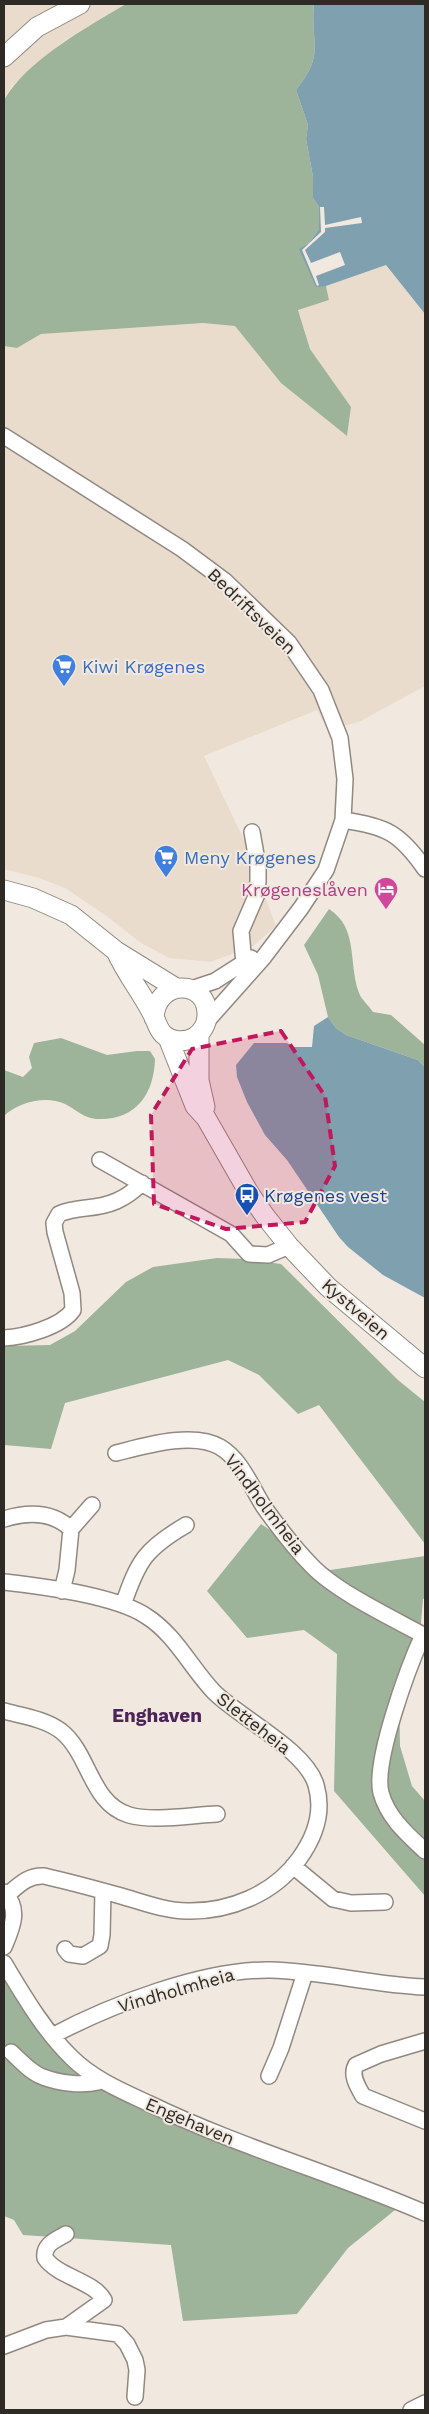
<svg xmlns="http://www.w3.org/2000/svg" width="429" height="2414" viewBox="0 0 429 2414" font-family="'Work Sans',sans-serif">
  <style>
    .built { fill: #eadccd }
    .forest { fill: #9db39a }
    .water { fill: #7ea0af }
    .pier { fill: #f1e9e0 }
    .lines { fill: none; stroke-linecap: round; stroke-linejoin: round }
    .minor-casing { stroke: #918981; stroke-width: 18 }
    .major-casing { stroke: #918981; stroke-width: 21 }
    .minor { stroke: #fff; stroke-width: 15 }
    .major { stroke: #fff; stroke-width: 19 }
    .marked { fill: #c2185b; fill-opacity: 0.2; stroke: #c2185b; stroke-width: 4; stroke-dasharray: 10 6; stroke-linejoin: round }
    .labels { text-anchor: middle; dominant-baseline: central; stroke-width: 4; stroke-linejoin: round; paint-order: stroke }
    .street-label { font-size: 18px; fill: #2e2b27; stroke: #f1e9e0 }
    .shop-label { font-size: 18px; fill: #366cbe; stroke: #f1e9e0; text-anchor: start }
    .hotel-label { font-size: 18px; fill: #b23c85; stroke: #f1e9e0; text-anchor: end }
    .transit-label { font-size: 18px; fill: #164399; stroke: #f1e9e0; text-anchor: start }
    .neighbourhood-label { font-size: 19px; font-weight: bold; fill: #4c245a; stroke: #f1e9e0 }
  </style>
  <rect width="100%" height="100%" fill="#f1e9e0"/>
  <path class="built" d="M4 4H126L64 41 12 86 4 100Z
    M386 265 425 314V686L359 722 328 730 317 710 204 756 245 842 276 926 253 946 230 955 210 962 169 958 141 943 105 915 65 888 39 878 4 869V346L17 348 41 334 203 323 235 326 281 383 347 436 351 407 310 349 298 309 329 300 326 286Z"/>
  <path class="forest" d="M126 4H314C310 45 326 52 296 90L308 125 306 139 313 177V198L319 207V229L308 244 316 286H326L329 300 298 310 310 349 351 407 347 436 281 383 235 326 203 323 41 334 17 348 4 346V100C28 59 86 28 126 4Z
    M329 909C359 928 348 964 359 993 361 999 369 1006 373 1012L391 1015 425 1045V1067L418 1060 346 1035 336 1028 328 1017 318 975 304 945Z
    M61 1038 107 1055 137 1051H150L155 1059C154 1094 136 1121 96 1119 84 1118 75 1109 65 1104 46 1095 18 1102 4 1116V1070L23 1077 32 1068 29 1057 34 1043Z
    M217 1258 246 1259 281 1264 398 1380 425 1402V1544L319 1405 298 1414 259 1375 228 1360 65 1403 51 1449 4 1445V1346L50 1345 75 1331 126 1282 153 1267Z
    M261 1524 330 1570 425 1556V1598L423 1599 418 1659 399 1695 400 1746 412 1786 425 1801V1896L334 1791 337 1654 304 1630 247 1638 207 1591Z
    M4 1955 81 2061 112 2088 395 2210 348 2248 297 2314 183 2321 171 2245 23 2235 14 2220 4 2216Z"/>
  <path class="water" d="M314 4H425V314L386 265 326 286 316 287 299 249 308 244 319 229V207L313 198V177L306 139 308 125 296 90C326 52 310 45 314 4Z
    M328 1017 336 1028 346 1035 418 1060 425 1067V1298L383 1275 348 1247 339 1237 287 1160 265 1135 247 1102 237 1077 236 1065 254 1043H287L293 1047H312L314 1026Z"/>
  <path class="pier" d="M320 207H324L325 225 361 217 362 223 325 228V232L305 250 311 263 340 252 345 265 316 276 319 285 317 286 302 250 321 232Z"/>
  <g class="lines">
    <defs>
      <path id="minor" d="M4 436 182 549 225 581 289 643 321 690 340 738 345 779 343 820 326 870 301 908 263 958 207 1021
        M343 820C386 826 400 833 425 869
        M244 964 241 931 257 894 258 881V866L252 832
        M191 989 215 981 251 958
        M100 1160 231 1234 249 1254 268 1255 289 1246
        M4 1338C24 1337 61 1327 73 1310L72 1293 55 1232 54 1223 59 1214C68 1210 77 1209 86 1208 109 1206 125 1200 142 1183
        M116 1453C144 1446 193 1431 220 1447 242 1460 251 1487 264 1507 279 1528 294 1548 312 1566 337 1592 392 1618 425 1636
        M4 1519C27 1512 52 1511 71 1529
        M4 1582C41 1586 116 1596 146 1616 175 1634 191 1668 214 1692 240 1718 306 1750 316 1785 324 1812 315 1837 299 1859 274 1894 229 1912 187 1911 165 1911 142 1902 121 1896 96 1889 70 1882 44 1876 28 1875 19 1885 7 1895
        M62 1591 67 1570 71 1529 92 1505
        M123 1605C138 1561 145 1549 186 1525
        M423 1635C409 1665 373 1762 381 1793 388 1818 407 1834 425 1851
        M4 1711C23 1716 45 1719 61 1731 90 1754 90 1803 129 1815 153 1822 192 1815 217 1814
        M293 1866 333 1899 351 1903 385 1902
        M4 1892C21 1909 12 1928 4 1947
        M65 1949 69 1954 83 1956 100 1946 102 1935 103 1891
        M4 1963C24 1996 44 2031 72 2058 93 2079 124 2092 150 2104 239 2147 335 2174 425 2213
        M52 2036C110 2005 204 1969 270 1970 322 1971 373 1985 425 1987
        M425 2041 381 2054 356 2065C350 2075 358 2087 363 2096L425 2121
        M11 2052C21 2061 31 2073 43 2077 59 2083 82 2086 98 2082L100 2079
        M269 2076 281 2048 305 1973
        M66 2234C56 2240 43 2244 45 2258 58 2277 94 2281 104 2300L66 2327
        M4 2346 46 2330 66 2327 118 2334 127 2344 135 2360 137 2370 135 2397
        M411 2410 425 2403"/>
      <path id="major" d="M4 57 37 27 80 4
        M4 890 33 898 71 915 116 951 176 988
        M116 951C126 974 143 994 154 1017 157 1023 158 1029 163 1034 171 1042 184 1043 195 1037 202 1032 207 1024 207 1015 208 979 156 978 154 1018
        M199 1034V1080L205 1107
        M168 1038 195 1106 206 1118 249 1193 265 1216 289 1246 328 1287 425 1368"/>
    </defs>
    <use href="#minor" class="minor-casing"/>
    <use href="#major" class="major-casing"/>
    <use href="#minor" class="minor"/>
    <use href="#major" class="major"/>
  </g>
  <path class="marked" d="M281 1031 325 1096 335 1166 305 1222 226 1229 154 1204 151 1115 192 1049Z"/>
  <defs>
    <symbol id="supermarket-pin" viewBox="-11 -11 22 30"><path d="M0 17L-7.5 6A9.5 9.5 0 1 1 7.5 6Z" fill="#3f7fe0" stroke="#f1e9e0"/><path d="M-6-5.5h2.5l.6 2H6L4.5 2H-2.5L-4.4-4H-6ZM-1.5 3.2a1.3 1.3 0 1 0 .1 0ZM3 3.2a1.3 1.3 0 1 0 .1 0Z" fill="#fff"/></symbol>
    <symbol id="hotel-pin" viewBox="-11 -11 22 30"><path d="M0 17L-7.5 6A9.5 9.5 0 1 1 7.5 6Z" fill="#d1479c" stroke="#f1e9e0"/><path d="M-6-4.5h1.5V1H6V5H4.5V3h-9V5H-6ZM-4 0a1.8 1.8 0 1 1 3.6 0ZM.5 0V-2.5h3Q6-2.5 6 0Z" fill="#fff"/></symbol>
    <symbol id="bus-pin" viewBox="-11 -11 22 30"><path d="M0 17L-7.5 6A9.5 9.5 0 1 1 7.5 6Z" fill="#1a4fb4" stroke="#f1e9e0"/><path d="M-5-6H5V4H4V6H2V4H-2V6H-4V4H-5ZM-3.5-4V0h7V-4ZM-3.5 1.2v1.5H-2V1.2ZM2 1.2v1.5H3.5V1.2Z" fill="#fff"/></symbol>
  </defs>
  <g fill-rule="evenodd">
    <use href="#supermarket-pin" x="50" y="652" width="28" height="38"/>
    <use href="#supermarket-pin" x="152" y="843" width="28" height="38"/>
    <use href="#hotel-pin" x="372" y="875" width="28" height="38"/>
    <use href="#bus-pin" x="233" y="1181" width="28" height="38"/>
  </g>
  <g class="labels">
    <g class="street-label">
      <text transform="translate(252 611) rotate(44)">Bedriftsveien</text>
      <text transform="translate(356 1309) rotate(41)">Kystveien</text>
      <text transform="translate(265 1504) rotate(53)">Vindholmheia</text>
      <text transform="translate(254 1723) rotate(38)">Sletteheia</text>
      <text transform="translate(176 1990) rotate(-16)">Vindholmheia</text>
      <text transform="translate(190 2121) rotate(23)">Engehaven</text>
    </g>
    <g class="shop-label">
      <text x="82" y="666">Kiwi Krøgenes</text>
      <text x="184" y="857">Meny Krøgenes</text>
    </g>
    <g class="hotel-label">
      <text x="368" y="889">Krøgeneslåven</text>
    </g>
    <g class="transit-label">
      <text x="264" y="1195">Krøgenes vest</text>
    </g>
    <g class="neighbourhood-label">
      <text x="157" y="1715">Enghaven</text>
    </g>
  </g>
  <rect width="429" height="2414" fill="none" stroke="#2e2b27" stroke-width="10"/>
</svg>
